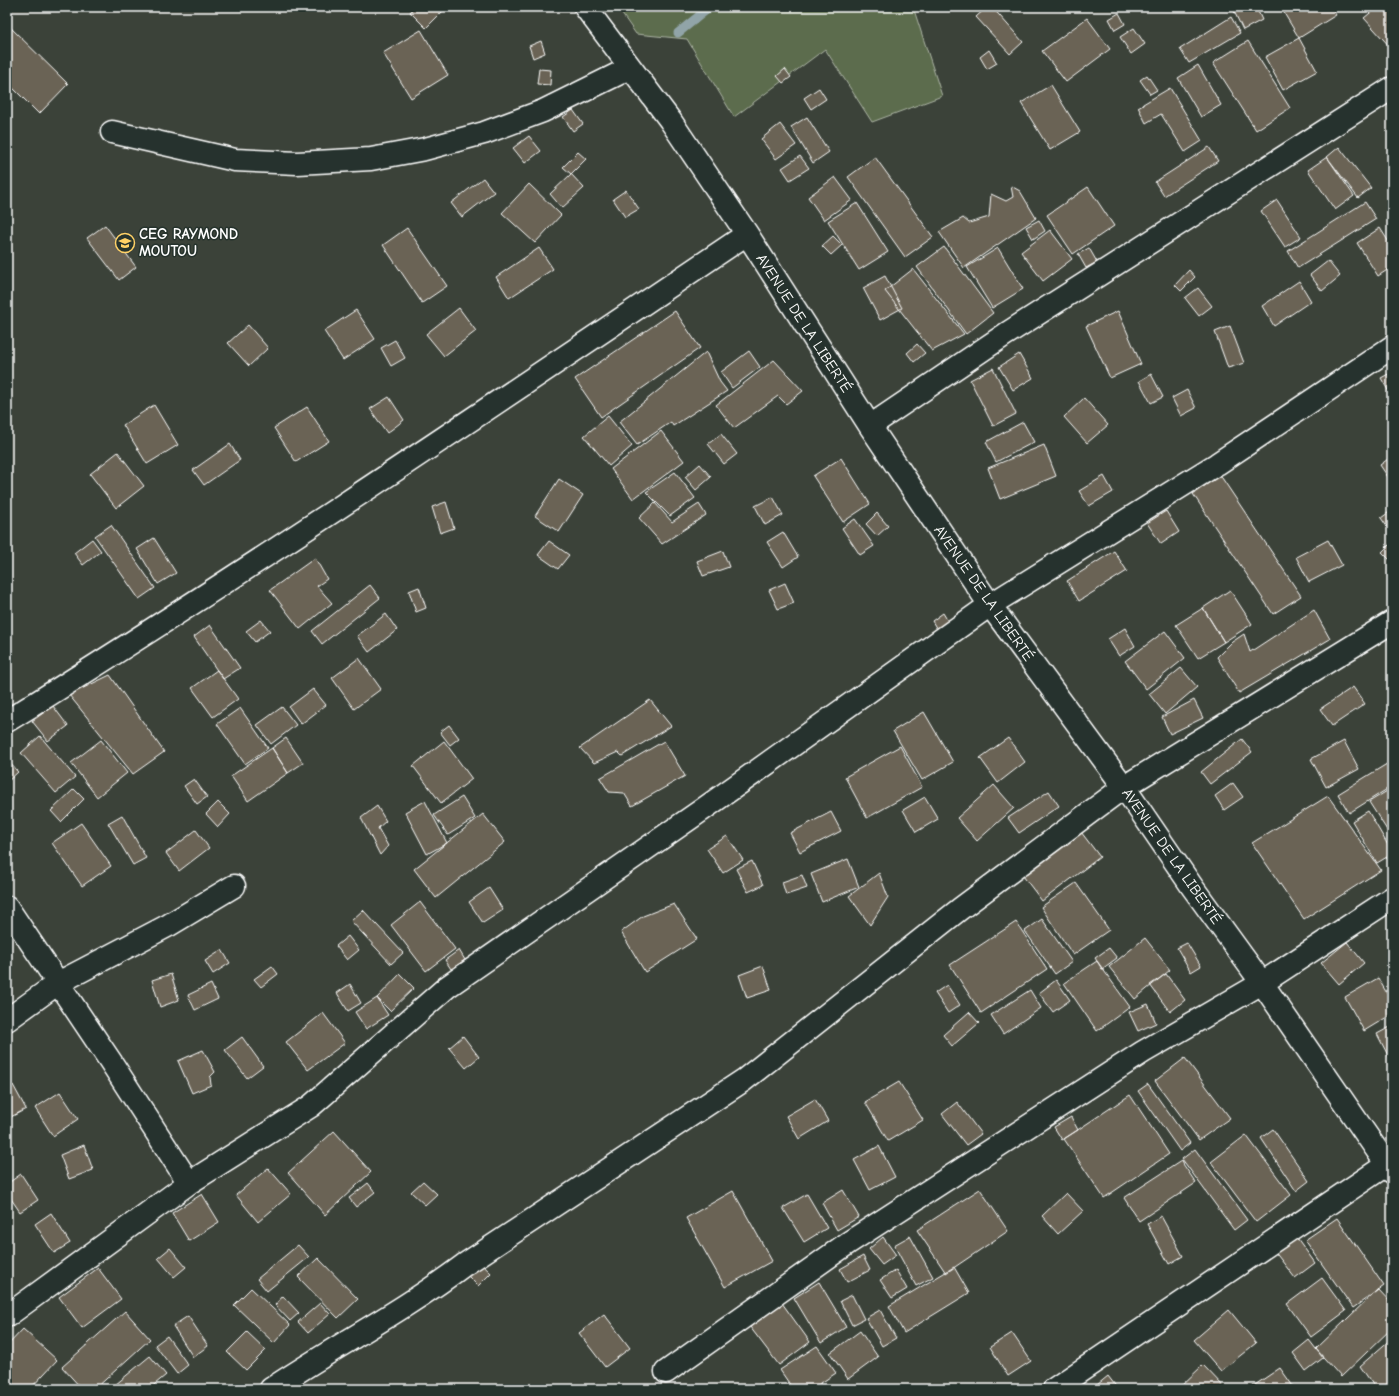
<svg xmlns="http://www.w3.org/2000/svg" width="1399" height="1396" viewBox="0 0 1399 1396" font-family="'Comic Neue',sans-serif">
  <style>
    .green { fill: #5c6c4e; stroke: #aeb6a6 }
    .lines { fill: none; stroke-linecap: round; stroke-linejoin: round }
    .stream { stroke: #91a4a8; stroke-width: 9 }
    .building { fill: #6b6454; stroke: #fff }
    .minor-casing { stroke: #fff; stroke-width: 25 }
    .minor { stroke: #26332d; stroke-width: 22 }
    .labels { text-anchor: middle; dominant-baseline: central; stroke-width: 3; stroke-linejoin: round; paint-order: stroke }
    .poi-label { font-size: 15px; font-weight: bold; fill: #fff; stroke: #26332d; text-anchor: start }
    .street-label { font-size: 15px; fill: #fff; stroke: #26332d }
  </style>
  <rect width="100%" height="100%" fill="#3b4239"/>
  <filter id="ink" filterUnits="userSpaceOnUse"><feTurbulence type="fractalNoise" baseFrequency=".025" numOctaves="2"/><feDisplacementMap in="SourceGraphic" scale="8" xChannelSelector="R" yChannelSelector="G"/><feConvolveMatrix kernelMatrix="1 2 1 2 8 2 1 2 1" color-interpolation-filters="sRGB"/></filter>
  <g filter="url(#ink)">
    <path class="green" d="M617 7H913L942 96 872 122 825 49 734 117 687 39 636 34Z"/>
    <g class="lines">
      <path class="stream" d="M678 33 710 7"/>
    </g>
    <path class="building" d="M415 7H443L445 9 426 28 410 12Z
      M987 7H992L1023 42 1010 54 976 17Z
      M1232 7H1256L1262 20 1243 30Z
      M1295 7H1331L1336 15 1299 38 1284 13Z
      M1376 7H1392V49L1364 18 1375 9Z
      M1119 13 1125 24 1115 30 1109 19Z
      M1231 17 1240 33 1189 63 1180 49Z
      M1087 18 1110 49 1066 82 1042 51Z
      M7 24 68 84 39 114 7 82Z
      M1134 28 1145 44 1131 54 1120 37Z
      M421 30 448 75 411 98 383 53Z
      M1299 38 1317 71 1283 90 1265 57Z
      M541 41 545 53 533 58 529 46Z
      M1248 41 1290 108 1256 130 1213 63Z
      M989 50 997 63 987 69 980 57Z
      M1198 65 1221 105 1201 117 1178 78Z
      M539 69 551 70 550 85 537 84Z
      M785 69 791 77 783 83 777 76Z
      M1147 75 1157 90 1150 94 1140 80Z
      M1051 85 1080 132 1050 150 1021 103Z
      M819 88 826 99 811 109 804 98Z
      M1170 88 1202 141 1185 152 1161 114 1146 123 1138 107Z
      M573 110 583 124 573 131 563 117Z
      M807 117 829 152 813 163 791 127Z
      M780 124 796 145 776 159 761 139Z
      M529 136 541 151 525 163 513 148Z
      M1209 147 1218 161 1164 196 1155 182Z
      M1339 147 1371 188 1358 198 1327 157Z
      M578 152 586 159 571 174 563 167Z
      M800 156 809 168 790 180 782 168Z
      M875 157 933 237 905 257 848 177Z
      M1327 157 1354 196 1335 210 1308 170Z
      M571 174 584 188 562 208 550 194Z
      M835 177 852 200 824 220 808 197Z
      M483 178 494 192 462 217 451 203Z
      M529 184 561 215 535 243 502 213Z
      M1011 186 1020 191 1036 218 964 268 939 232 963 218 969 223 989 217 991 194 1006 201 1013 197Z
      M1088 187 1114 226 1073 254 1047 215Z
      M626 190 639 209 625 217 613 199Z
      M1277 200 1301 237 1285 247 1261 211Z
      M1365 202 1376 219 1298 268 1288 251Z
      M857 203 888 252 859 270 828 221Z
      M1039 220 1045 231 1033 239 1026 227Z
      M105 225 136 267 119 280 87 238Z
      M407 228 447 286 422 303 383 245Z
      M1380 228 1392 247V267L1378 276 1357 243Z
      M1050 230 1072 259 1043 281 1021 252Z
      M833 236 842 245 831 255 822 246Z
      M944 247 993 313 966 334 917 267Z
      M539 248 553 269 509 298 496 277Z
      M998 248 1023 289 992 308 967 267Z
      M1089 248 1097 262 1086 268 1078 254Z
      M1328 261 1340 276 1322 291 1310 275Z
      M913 269 964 334 932 351 885 291Z
      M1189 270 1195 277 1181 291 1175 285Z
      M885 276 902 308 880 320 863 288Z
      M1299 281 1311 301 1274 326 1262 306Z
      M1198 288 1212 306 1199 316 1185 298Z
      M459 308 476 331 444 356 426 334Z
      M356 310 375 339 343 360 324 331Z
      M675 311 700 348 601 417 575 379Z
      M1118 311 1141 364 1110 378 1086 326Z
      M248 325 268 348 249 366 228 343Z
      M1230 326 1244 363 1228 368 1215 332Z
      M395 340 405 358 391 366 381 348Z
      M917 344 925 353 914 362 907 353Z
      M749 351 760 367 732 388 721 372Z
      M706 352 720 382 727 391 673 426 671 422 637 445 619 422Z
      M1019 354 1033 378 1013 390 999 367Z
      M774 360 803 391 786 404 778 396 734 428 716 405Z
      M993 368 1016 414 993 426 970 380Z
      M1392 372V390L1389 392 1381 378Z
      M1151 374 1163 397 1151 403 1139 381Z
      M1187 390 1196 408 1181 416 1172 398Z
      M389 397 404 420 387 433 370 409Z
      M1084 398 1108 425 1087 443 1064 417Z
      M154 405 178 445 147 464 123 425Z
      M307 407 329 441 296 462 274 428Z
      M608 416 632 446 609 466 584 436Z
      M1023 422 1034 442 996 462 986 442Z
      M661 431 684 461 633 499 611 469Z
      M721 434 737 454 724 464 708 444Z
      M230 444 240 460 204 485 193 470Z
      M1044 445 1056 476 1000 499 988 468Z
      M118 452 144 486 116 508 90 474Z
      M1392 456V483L1380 465Z
      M841 458 870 504 843 522 813 476Z
      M700 464 711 477 696 490 685 477Z
      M675 472 695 498 670 516 646 492Z
      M1220 475 1301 596 1273 614 1193 494Z
      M1104 476 1113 492 1089 506 1079 491Z
      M559 479 583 495 559 532 535 516Z
      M773 497 783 515 765 525 755 506Z
      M446 502 454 528 440 533 432 507Z
      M655 503 672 522 699 504 706 515 662 544 639 518Z
      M1392 510V525L1388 528 1381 518Z
      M1166 511 1179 532 1161 544 1147 523Z
      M877 513 888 526 877 536 866 524Z
      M855 519 874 546 860 555 842 528Z
      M111 525 155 588 139 599 95 536Z
      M783 532 798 557 783 567 767 542Z
      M154 538 176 573 158 584 137 549Z
      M92 539 101 551 83 565 74 553Z
      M1328 540 1342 565 1309 582 1296 557Z
      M549 541 569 555 558 569 538 555Z
      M1392 542V562L1382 552Z
      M723 551 729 567 703 576 697 561Z
      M1114 551 1127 571 1079 601 1067 581Z
      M315 558 327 579 317 586 332 603 300 629 270 590Z
      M785 583 794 603 778 609 769 590Z
      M370 585 380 598 322 644 312 631Z
      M419 587 426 608 416 612 409 591Z
      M1230 590 1252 624 1224 642 1203 608Z
      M1203 608 1224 642 1198 658 1176 625Z
      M1314 610 1330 639 1239 693 1217 657 1232 642 1244 634 1250 652Z
      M943 613 949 623 938 631 932 621Z
      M386 614 397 630 369 652 357 636Z
      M261 620 270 631 255 642 246 631Z
      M210 625 240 668 223 679 194 637Z
      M1125 628 1135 646 1119 656 1108 639Z
      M1165 631 1185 658 1146 689 1125 661Z
      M359 658 381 689 354 709 332 678Z
      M1181 668 1197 687 1165 714 1149 694Z
      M217 670 238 699 213 717 192 688Z
      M110 675 164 752 133 774 69 695Z
      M1353 687 1365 704 1332 726 1320 709Z
      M313 689 326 705 301 724 289 707Z
      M650 700 671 726 622 756 618 752 594 763 580 748Z
      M1194 700 1203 718 1170 734 1162 717Z
      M53 706 68 726 48 741 32 721Z
      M282 707 296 725 271 744 257 725Z
      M240 708 268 748 245 764 217 724Z
      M924 712 953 762 922 780 893 731Z
      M449 725 459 738 450 745 440 732Z
      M40 736 75 777 56 793 21 753Z
      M286 738 303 763 288 773 272 748Z
      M1008 738 1025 762 998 783 980 758Z
      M1242 739 1252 752 1210 784 1201 772Z
      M101 740 127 773 97 797 71 763Z
      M444 741 472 779 441 803 413 766Z
      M664 741 685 776 632 806 624 793 609 792 600 778Z
      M1344 741 1359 769 1326 787 1311 759Z
      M900 746 922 787 867 818 845 777Z
      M272 748 288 773 248 801 231 776Z
      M7 760 18 772 7 782Z
      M1390 762 1392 765V786L1349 813 1338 794Z
      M194 779 207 797 197 804 184 786Z
      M1233 783 1243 797 1224 810 1215 796Z
      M994 785 1014 808 977 841 957 818Z
      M1392 788V838L1369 802Z
      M74 789 84 799 61 822 51 811Z
      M1049 791 1059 806 1019 833 1008 818Z
      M1328 796 1381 870 1304 919 1252 843Z
      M462 797 475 818 448 835 434 815Z
      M925 797 938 819 916 832 903 810Z
      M425 801 447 843 427 854 405 812Z
      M218 802 230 814 218 827 206 814Z
      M377 806 386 821 378 828 388 846 380 855 361 818Z
      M1368 811 1392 852V854L1377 863 1352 821Z
      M831 812 841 831 800 852 790 833Z
      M483 814 505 842 436 898 414 869Z
      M122 815 146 858 133 865 108 823Z
      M81 823 111 866 82 886 52 843Z
      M196 830 209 848 179 871 166 853Z
      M1081 832 1100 857 1042 901 1023 876Z
      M727 836 743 860 723 873 707 849Z
      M848 859 859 887 822 902 811 874Z
      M752 861 763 885 748 892 736 869Z
      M879 873 888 897 870 925 849 896Z
      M802 875 807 888 786 895 782 882Z
      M1076 883 1109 930 1073 955 1041 907Z
      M489 888 503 910 483 923 469 902Z
      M420 902 455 949 426 971 391 925Z
      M674 904 697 939 645 972 621 932 643 916Z
      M363 910 403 953 391 964 351 921Z
      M1042 919 1072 962 1055 974 1025 931Z
      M1016 922 1047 969 981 1013 950 965Z
      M348 936 359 950 347 960 336 946Z
      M1145 938 1170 970 1135 999 1109 967Z
      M1347 942 1364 963 1339 984 1321 963Z
      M1187 943 1201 966 1191 972 1177 948Z
      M1109 948 1117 958 1102 969 1095 958Z
      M222 950 230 963 213 974 205 961Z
      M459 950 465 960 451 969 445 960Z
      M1097 961 1130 1007 1097 1031 1064 983Z
      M272 966 278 974 261 987 254 979Z
      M763 966 771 990 747 998 739 975Z
      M171 974 179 1000 160 1007 152 980Z
      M400 974 414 988 390 1011 377 998Z
      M1166 974 1185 1000 1170 1012 1150 985Z
      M1378 978 1392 1002V1014L1364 1031 1345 997Z
      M1056 980 1070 1000 1053 1012 1039 993Z
      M211 984 218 999 195 1010 188 995Z
      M350 984 361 1003 348 1011 337 993Z
      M947 985 960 1005 948 1013 935 993Z
      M1030 990 1041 1008 1003 1034 991 1015Z
      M377 998 388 1015 366 1029 355 1012Z
      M1148 1004 1156 1023 1138 1031 1129 1012Z
      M969 1012 979 1023 952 1046 943 1035Z
      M323 1013 345 1043 308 1070 286 1042Z
      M1392 1026V1063L1377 1034Z
      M463 1036 479 1057 466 1068 449 1048Z
      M242 1037 263 1066 247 1078 225 1050Z
      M203 1050 215 1072 210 1077 211 1085 192 1093 178 1061Z
      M1185 1058 1230 1118 1199 1140 1155 1081Z
      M899 1082 923 1120 888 1141 865 1102Z
      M1148 1084 1190 1143 1180 1151 1138 1091Z
      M13 1085 26 1109 7 1119V1088Z
      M60 1092 78 1119 53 1136 35 1108Z
      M1130 1095 1169 1154 1104 1198 1064 1139Z
      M815 1099 828 1121 799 1139 786 1116Z
      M957 1102 981 1134 966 1145 942 1114Z
      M1071 1117 1078 1130 1062 1140 1054 1127Z
      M1273 1129 1309 1181 1296 1191 1261 1138Z
      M334 1131 371 1172 325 1215 288 1173Z
      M1246 1135 1291 1195 1256 1222 1211 1162Z
      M84 1145 93 1170 69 1179 60 1155Z
      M879 1146 895 1177 870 1190 854 1160Z
      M1195 1149 1247 1220 1234 1230 1182 1159Z
      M1181 1161 1196 1183 1139 1221 1124 1198Z
      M268 1168 291 1194 258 1222 236 1195Z
      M21 1174 38 1200 20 1212 7 1193V1184Z
      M423 1181 437 1194 425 1205 411 1192Z
      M368 1183 375 1192 356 1207 349 1198Z
      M980 1189 1008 1231 946 1273 917 1230Z
      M843 1190 859 1217 837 1230 822 1203Z
      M733 1191 772 1261 725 1287 686 1218Z
      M1066 1193 1083 1211 1058 1234 1042 1216Z
      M202 1194 219 1222 189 1241 172 1213Z
      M807 1194 827 1228 804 1242 783 1208Z
      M51 1213 70 1243 54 1253 35 1224Z
      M1161 1216 1183 1256 1169 1264 1147 1224Z
      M1337 1218 1384 1286 1353 1308 1305 1240Z
      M1292 1231 1315 1263 1295 1278 1271 1247Z
      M910 1236 933 1277 916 1286 894 1245Z
      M883 1237 896 1255 882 1265 869 1249Z
      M298 1245 309 1257 267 1291 257 1279Z
      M170 1248 186 1267 174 1277 158 1258Z
      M470 1253 491 1273 478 1286 458 1266Z
      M863 1256 870 1270 847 1282 840 1269Z
      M318 1258 358 1299 338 1318 298 1277Z
      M954 1267 969 1293 904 1333 889 1306Z
      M98 1268 121 1299 82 1328 59 1297Z
      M896 1270 907 1289 892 1298 880 1280Z
      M1322 1278 1346 1311 1311 1337 1287 1304Z
      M819 1282 846 1327 821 1343 794 1298Z
      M251 1288 290 1325 274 1343 234 1305Z
      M1378 1289 1392 1304V1328L1341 1377 1316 1349Z
      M852 1295 864 1319 852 1325 840 1301Z
      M283 1296 299 1313 290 1321 275 1305Z
      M320 1303 330 1314 308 1333 298 1322Z
      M782 1303 810 1342 779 1365 750 1327Z
      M880 1310 896 1338 882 1346 866 1318Z
      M1229 1310 1256 1343 1221 1371 1194 1340Z
      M125 1311 150 1339 95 1389H82L62 1367Z
      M604 1314 630 1348 605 1367 579 1333Z
      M188 1316 208 1346 193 1357 173 1326Z
      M23 1329 57 1360 30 1389H7V1346Z
      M860 1331 878 1357 848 1379 830 1353Z
      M247 1332 266 1350 246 1370 227 1352Z
      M1012 1333 1031 1361 1008 1376 990 1347Z
      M167 1336 188 1365 177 1374 155 1345Z
      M1392 1338V1389H1376L1360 1366Z
      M1309 1340 1323 1358 1306 1371 1293 1353Z
      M817 1346 836 1373 812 1389H793L780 1370Z
      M150 1356 166 1375 149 1389H118L115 1385Z
      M1203 1365 1223 1386 1220 1389H1178Z
      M1280 1368 1295 1389H1249Z
      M1108 1376 1118 1389H1092Z"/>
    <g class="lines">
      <defs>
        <path id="minor" d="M585 7 670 120 747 234 870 426 990 605 1124 787 1193 888 1262 983 1392 1172
          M112 132 235 160 297 163 371 159 425 149 484 133 543 111 630 68
          M870 426 1006 334 1392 88
          M7 721C258 565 502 399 747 234
          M7 907 111 1062 189 1183
          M7 1020 58 983 169 925 234 886
          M7 1316 189 1183 311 1106 447 987 702 810 990 605 1217 464 1392 347
          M666 1372 848 1243 1143 1052 1262 983 1392 898
          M271 1389C334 1347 403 1311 464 1265L744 1080 960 909 1124 787 1392 622
          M1054 1389 1392 1161"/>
      </defs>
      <use href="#minor" class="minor-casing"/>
      <use href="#minor" class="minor"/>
    </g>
  </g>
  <defs>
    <symbol id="school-ring" viewBox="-11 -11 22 22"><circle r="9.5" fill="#26332d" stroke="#ffd166" stroke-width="1.5"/><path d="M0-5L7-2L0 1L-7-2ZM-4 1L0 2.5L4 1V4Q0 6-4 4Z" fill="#ffd166"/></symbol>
  </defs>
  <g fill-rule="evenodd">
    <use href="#school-ring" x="114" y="232" width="22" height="22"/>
  </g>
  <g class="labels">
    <g class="poi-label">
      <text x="139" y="234">CEG RAYMOND<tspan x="139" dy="17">MOUTOU</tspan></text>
    </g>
    <g class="street-label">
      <text transform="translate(804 323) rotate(57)">AVENUE DE LA LIBERTÉ</text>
      <text transform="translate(984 593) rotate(55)">AVENUE DE LA LIBERTÉ</text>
      <text transform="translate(1172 856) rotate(55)">AVENUE DE LA LIBERTÉ</text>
    </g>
  </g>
  <rect width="1399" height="1396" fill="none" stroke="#26332d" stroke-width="24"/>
  <rect x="12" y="12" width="1375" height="1372" fill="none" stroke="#fff" stroke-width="1.5" filter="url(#ink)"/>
</svg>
